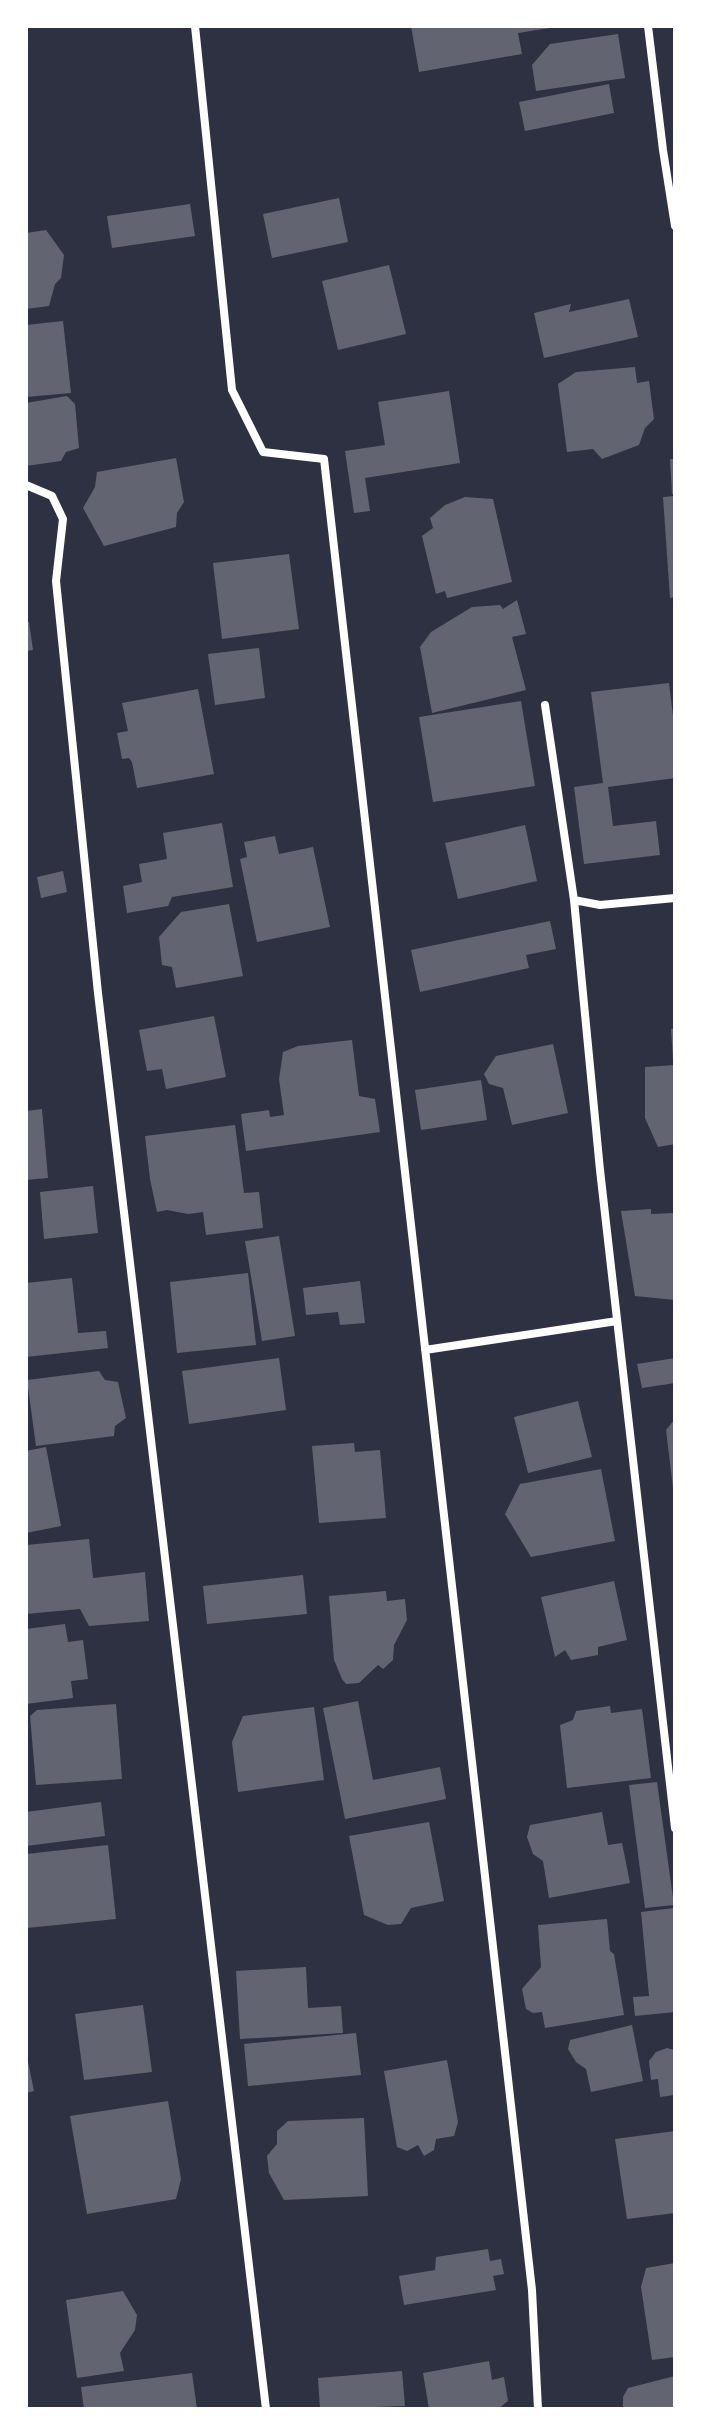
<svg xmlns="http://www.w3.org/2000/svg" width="701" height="2435" viewBox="0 0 701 2435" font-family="'IBM Plex Serif',serif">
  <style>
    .building { fill: #626471 }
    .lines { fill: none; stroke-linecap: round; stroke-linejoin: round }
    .minor { stroke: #fff; stroke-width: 8 }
  </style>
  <rect width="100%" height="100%" fill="#2d3142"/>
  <path class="building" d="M411 26H550V28L518 33 522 54 419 72Z
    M618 34 625 78 536 91 532 65 550 44Z
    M609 84 614 113 525 131 519 102Z
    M339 198 348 242 272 258 263 214Z
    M190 204 195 236 112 248 107 216Z
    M46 230 64 255 61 278 55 284 49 306 26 309V233Z
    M389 265 406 334 338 350 322 281Z
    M629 299 638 337 544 358 534 313 571 304 569 312Z
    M63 321 71 393 26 397V325Z
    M635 367 637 383 649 381 654 419 645 428 639 445 602 459 593 449 567 452 558 384 576 372Z
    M449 391 460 463 365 478 370 511 354 513 345 451 385 445 378 402Z
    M67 396 75 404 79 448 66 452 61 461 26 466V403Z
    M176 458 184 502 177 513 176 527 104 546 83 508 95 487 97 472Z
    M670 459H675V494H672Z
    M675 496V597L670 598 663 497Z
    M465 497 493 499 512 582 447 598 445 591 436 594 422 536 433 528 430 518 445 505Z
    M289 554 299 629 222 639 213 563Z
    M517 600 526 634 512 637 526 690 432 713 420 647 431 632 472 607 500 605 503 609Z
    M26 622H29L33 650 26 651Z
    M259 648 265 698 215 705 208 654Z
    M669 683 675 732V778L608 787 613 826 656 821 660 855 584 864 574 787 603 783 591 692Z
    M198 689 214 774 137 788 132 762 129 758 122 759 117 733 128 731 122 703Z
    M521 701 535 786 433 802 419 717Z
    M222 823 233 887 172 897 168 906 127 913 123 886 142 882 139 864 167 859 163 833Z
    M525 825 537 881 458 899 445 843Z
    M275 836 279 854 313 847 330 927 257 942 240 859 247 857 244 842Z
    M63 871 67 892 41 898 37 877Z
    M229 904 243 976 176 988 172 967 162 965 159 937 181 912Z
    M550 921 556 949 526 955 529 968 420 992 411 950Z
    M214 1016 226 1077 166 1089 162 1069 147 1071 139 1030Z
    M675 1028V1060H673L671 1029Z
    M352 1040 359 1096 375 1099 380 1132 246 1151 241 1114 269 1110 270 1117 284 1115 279 1079 283 1052 298 1046Z
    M553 1044 568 1113 512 1125 503 1088 489 1084 484 1074 496 1056Z
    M675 1065V1144L658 1147 645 1118V1067Z
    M481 1080 487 1120 421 1130 415 1090Z
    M42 1109 48 1178 26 1180V1111Z
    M235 1125 244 1193 259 1192 263 1228 206 1235 203 1212 188 1214 167 1210 157 1212 150 1179 145 1136Z
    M93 1186 98 1233 44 1239 40 1192Z
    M651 1209V1214L675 1213V1300L635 1296 621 1211Z
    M279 1236 295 1336 262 1341 245 1241Z
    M248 1273 256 1345 177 1353 170 1282Z
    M72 1278 78 1333 106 1331 108 1348 26 1357V1283Z
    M360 1281 365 1323 340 1325 338 1312 306 1315 303 1288Z
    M279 1358 286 1410 189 1424 182 1371Z
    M675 1358V1383L642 1388 637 1364Z
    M99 1371 105 1380 118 1382 126 1418 115 1426 114 1436 36 1446 27 1380Z
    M578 1401 592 1457 528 1473 514 1417Z
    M675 1419V1487L673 1488 666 1430Z
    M354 1443 355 1452 380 1450 386 1518 319 1523 312 1446Z
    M46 1447 61 1526 26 1533V1451Z
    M601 1469 615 1541 531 1557 505 1514 520 1484Z
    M89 1539 93 1578 145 1572 149 1621 89 1626 80 1609 26 1614V1545Z
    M303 1575 307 1614 207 1624 203 1586Z
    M614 1581 627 1640 598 1647V1655L571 1660 565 1650 555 1657 541 1597Z
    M386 1591 387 1601 405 1599 407 1620 394 1645 393 1660 383 1669 378 1665 359 1683 346 1684 342 1679 334 1660 329 1596Z
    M65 1624 68 1642 83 1640 88 1679 71 1681 73 1698 26 1704V1629Z
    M358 1701 373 1780 440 1767 446 1799 345 1819 323 1708Z
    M116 1704 122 1779 36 1785 30 1716 37 1710Z
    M610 1706 611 1713 642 1709 651 1778 567 1788 560 1725 573 1720 576 1711Z
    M314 1707 324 1780 238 1792 232 1742 243 1716Z
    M657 1782 674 1905 645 1908 629 1785Z
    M101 1802 105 1836 26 1846V1812Z
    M602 1812 608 1845 622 1843 630 1883 549 1898 543 1861 533 1854 527 1837 530 1825Z
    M429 1822 444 1901 411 1908 401 1924 388 1925 364 1915 349 1836Z
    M108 1845 116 1919 27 1928 26 1854Z
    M674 1908 675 2012 635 2016 633 1997 649 1996 641 1912Z
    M607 1919 610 1951 614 1954 624 2015 545 2028 542 2012 533 2013 526 2009 522 1989 541 1967 538 1925Z
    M306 1967 308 2008 341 2006 343 2033 240 2039 236 1971Z
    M143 2005 152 2072 84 2080 75 2014Z
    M632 2025 643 2081 591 2092 586 2069 576 2062 568 2049 570 2040Z
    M356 2033 361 2075 248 2086 244 2044Z
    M667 2048 675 2050V2095L660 2097 658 2079 651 2080 649 2061 656 2052Z
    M26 2052 34 2091 26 2093Z
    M447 2060 458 2122 454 2136 436 2139 434 2150 424 2156 418 2145 407 2151 397 2147 384 2071Z
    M168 2101 181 2179 176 2199 87 2214 70 2116Z
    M364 2118 368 2196 284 2200 269 2173 267 2156 277 2144V2131L288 2121Z
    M675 2131V2213L627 2219 615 2139Z
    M488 2249 490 2261 501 2259 504 2274 493 2276 496 2290 404 2305 399 2276 435 2270 436 2257Z
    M675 2263V2357L652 2360 641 2287 646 2268Z
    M123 2291 137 2315 135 2330 120 2353 124 2371 77 2378 66 2300Z
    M489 2361 492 2380 504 2377 508 2401 498 2409H429L423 2373Z
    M402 2371 405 2406 320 2409 318 2378Z
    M192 2373 197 2409H84L81 2387Z
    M675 2376V2409H623V2397L628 2388Z"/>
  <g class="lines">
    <path class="minor" d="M195 26 232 390 263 452 324 459 532 2290 538 2409
      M648 26 663 150 675 226
      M26 485 52 496 63 519 56 581 98 993 266 2409
      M545 705 574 900
      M675 898 600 905 574 900 600 1170 675 1828
      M425 1350 617 1321"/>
  </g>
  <rect width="701" height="2435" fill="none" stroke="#ffffff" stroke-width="56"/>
</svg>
